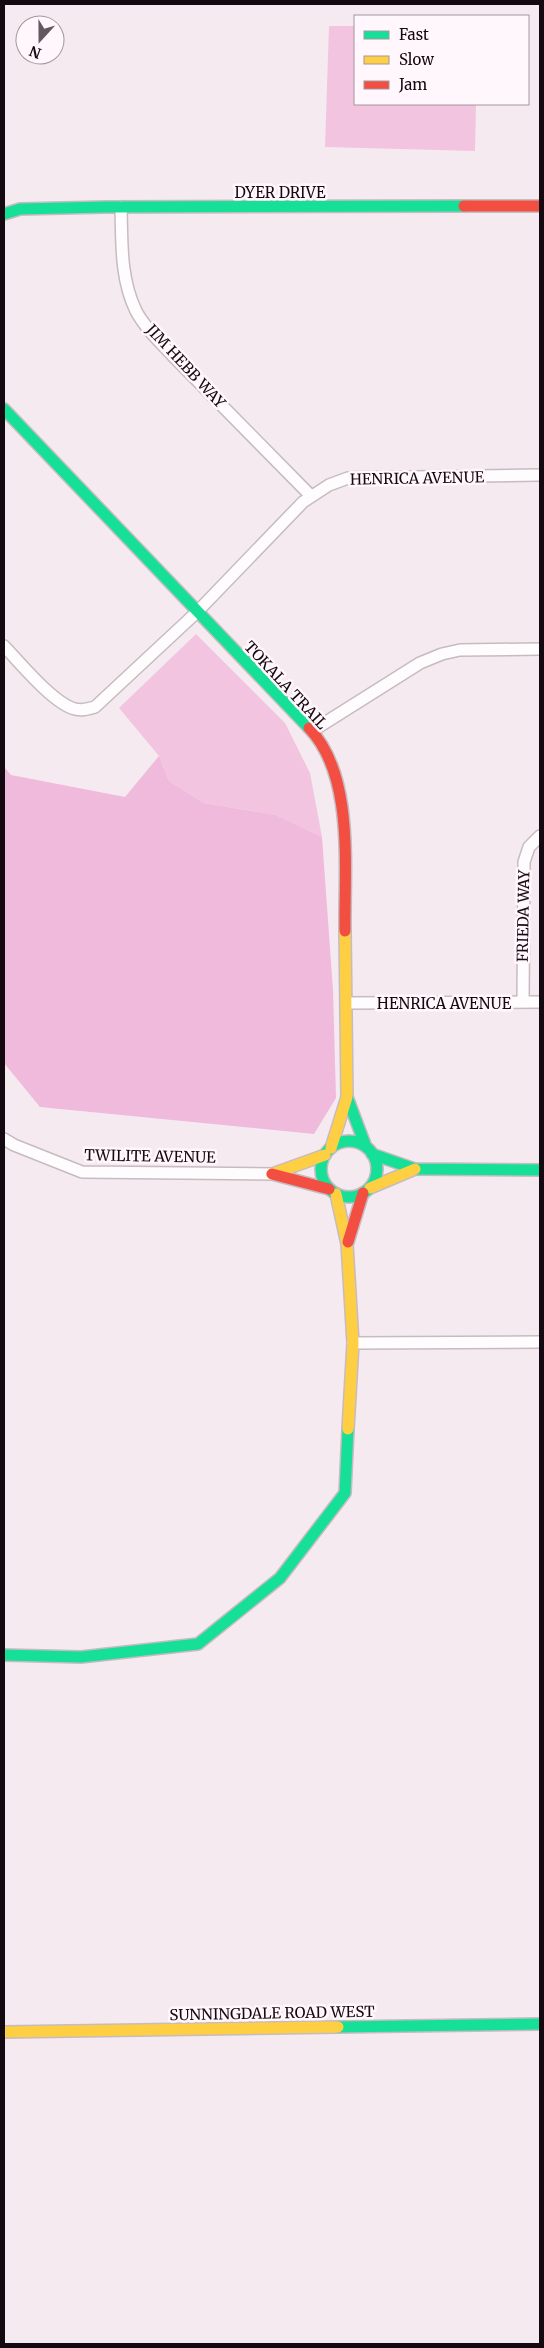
<svg xmlns="http://www.w3.org/2000/svg" width="544" height="2348" viewBox="0 0 544 2348" font-family="Merriweather,serif">
  <style>
    .green { fill: #f2c4e0 }
    .forest { fill: #efbadc }
    .lines { fill: none; stroke-linecap: round; stroke-linejoin: round }
    .street-casing { stroke: #c7bbc2; stroke-width: 14 }
    .fast-casing { stroke: #c7bbc2; stroke-width: 14 }
    .slow-casing { stroke: #c7bbc2; stroke-width: 14 }
    .jam-casing { stroke: #c7bbc2; stroke-width: 14 }
    .street { stroke: #fefcfd; stroke-width: 11 }
    .fast { stroke: #16e098; stroke-width: 11 }
    .slow { stroke: #ffcf43; stroke-width: 11 }
    .jam { stroke: #f24e42; stroke-width: 11 }
    .labels { text-anchor: middle; dominant-baseline: central; stroke-width: 5; stroke-linejoin: round; paint-order: stroke }
    .street-label { font-size: 15px; fill: #140910; stroke: #fff7fb }
  </style>
  <rect width="100%" height="100%" fill="#f6eaf1"/>
  <path class="green" d="M329 26H355V104H476L475 151 325 147Z
    M196 634 285 723 310 773 322 837 276 815 204 803 169 781 159 756 119 708Z"/>
  <path class="forest" d="M159 756 169 781 204 803 276 815 322 837 333 990 336 1098 314 1134 40 1107 4 1063V767L11 775 125 797Z"/>
  <g class="lines">
    <defs>
      <path id="street" d="M121 207C122 242 120 278 136 311 145 328 160 342 173 356L311 496
        M4 646C20 663 54 704 75 709 82 711 88 709 95 707L197 612 303 502 329 485 348 478 540 475
        M312 731 420 663 442 654 460 650 540 649
        M523 1002 524 862 529 847 540 836
        M347 1003 540 1002
        M4 1139 14 1145 82 1172 272 1174
        M353 1343 540 1342"/>
      <path id="fast" d="M4 214 20 209 105 207 464 206
        M4 409 309 728
        M347 1097 366 1147
        M321 1169a28 28 0 1 1 56 0a28 28 0 1 1-56 0Z
        M372 1154 415 1169 540 1170
        M4 1655 81 1657 198 1644 280 1578 345 1493 348 1429
        M338 2027 540 2024"/>
      <path id="slow" d="M331 1148 347 1097 345 931
        M272 1174 325 1155
        M370 1188 415 1169
        M336 1194 347 1244 353 1343 348 1429
        M4 2032 338 2027"/>
      <path id="jam" d="M464 206H540
        M309 728C355 776 344 869 345 931
        M272 1174 329 1189
        M348 1242 363 1193"/>
    </defs>
    <use href="#street" class="street-casing"/>
    <use href="#fast" class="fast-casing"/>
    <use href="#slow" class="slow-casing"/>
    <use href="#jam" class="jam-casing"/>
    <use href="#street" class="street"/>
    <use href="#fast" class="fast"/>
    <use href="#slow" class="slow"/>
    <use href="#jam" class="jam"/>
  </g>
  <g class="labels">
    <g class="street-label">
      <text x="280" y="192">DYER DRIVE</text>
      <text transform="translate(186 366) rotate(47)">JIM HEBB WAY</text>
      <text transform="translate(417 478) rotate(-1)">HENRICA AVENUE</text>
      <text transform="translate(286 685) rotate(47)">TOKALA TRAIL</text>
      <text transform="translate(523 916) rotate(-89)">FRIEDA WAY</text>
      <text x="444" y="1003">HENRICA AVENUE</text>
      <text transform="translate(150 1156) rotate(1)">TWILITE AVENUE</text>
      <text transform="translate(272 2013) rotate(-1)">SUNNINGDALE ROAD WEST</text>
    </g>
  </g>
  <rect width="544" height="2348" fill="none" stroke="#140910" stroke-width="10"/>
  <rect x="354" y="15" width="175" height="90" fill="#fff7fb" stroke="#a1989d"/>
  <rect x="364" y="31" width="25" height="8" fill="#16e098" stroke="#a1989d"/>
  <text x="399" y="40" font-size="15" fill="#140910">Fast</text>
  <rect x="364" y="56" width="25" height="8" fill="#ffcf43" stroke="#a1989d"/>
  <text x="399" y="65" font-size="15" fill="#140910">Slow</text>
  <rect x="364" y="81" width="25" height="8" fill="#f24e42" stroke="#a1989d"/>
  <text x="399" y="90" font-size="15" fill="#140910">Jam</text>
  <g transform="translate(40 40) rotate(201)"><circle r="24" fill="#fff7fb" stroke="#a1989d"/>
  <path d="M0-4L9 19L0 12L-9 19Z" fill="#63585f"/>
  <text y="-8" font-size="14" font-weight="bold" text-anchor="middle" fill="#140910">N</text>
  </g>
</svg>
